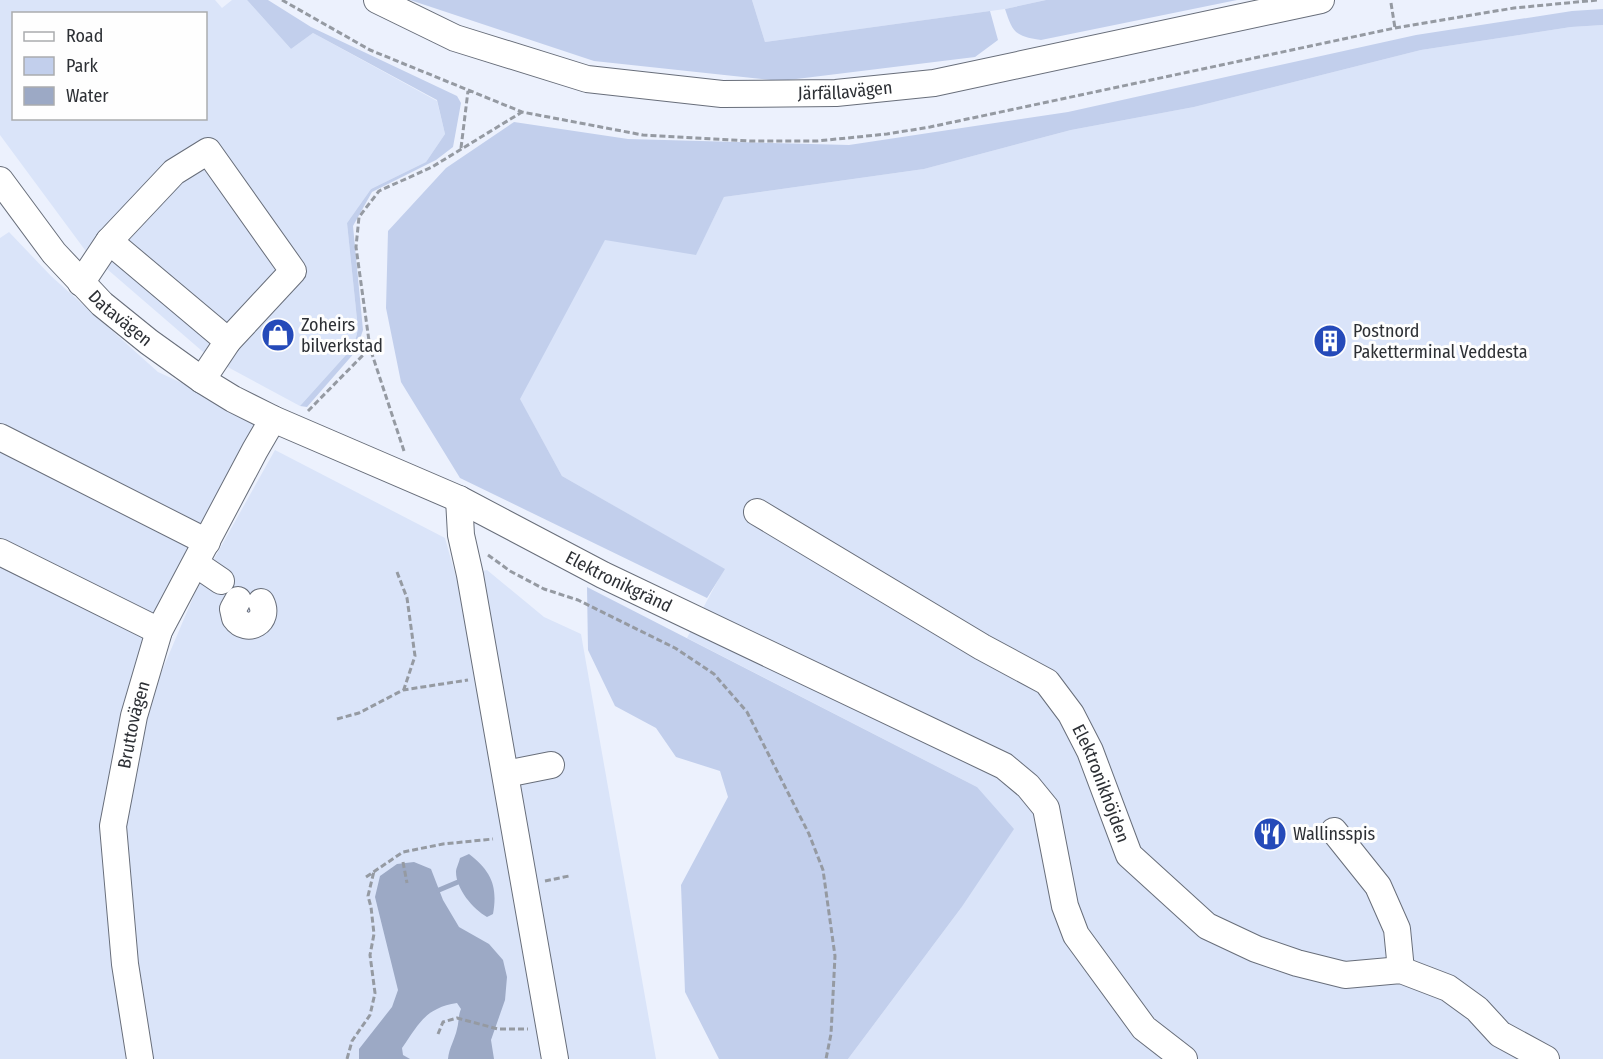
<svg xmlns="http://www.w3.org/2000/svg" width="1603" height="1059" viewBox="0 0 1603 1059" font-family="'Fira Sans Condensed',sans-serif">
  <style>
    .built { fill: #dae4f9; fill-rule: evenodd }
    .green { fill: #c2cfec }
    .water { fill: #9ca9c5 }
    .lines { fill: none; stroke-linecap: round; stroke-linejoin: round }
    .stream { stroke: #9ca9c5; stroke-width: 5 }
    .minor-casing { stroke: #686e7a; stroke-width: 28 }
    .path { stroke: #959aa2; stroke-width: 3; stroke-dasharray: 6 3; stroke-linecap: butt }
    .minor { stroke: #fff; stroke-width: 26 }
    .labels { text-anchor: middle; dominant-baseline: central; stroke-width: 6; stroke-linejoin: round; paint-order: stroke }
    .street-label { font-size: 18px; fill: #2d3035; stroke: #fefefe }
    .poi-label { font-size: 18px; fill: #2d3035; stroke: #fefefe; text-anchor: start }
  </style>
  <rect width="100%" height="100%" fill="#ecf1fd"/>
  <path class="built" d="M0 0H215L222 8 232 0H247L291 49 313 33 437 101 445 134 426 162 371 189 347 223 358 329 354 346 300 406 209 357 85 250 0 135ZM14 14H206V118H14Z
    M752 0H1046L1005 9 765 42Z
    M1603 25V1059H848L961 908 977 787 687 638 724 569 562 476 519 398 605 239 696 254 724 197 924 169 1071 130 1194 107 1421 50 1571 27Z
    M9 232 51 276 158 372 267 422 122 712 103 808 112 960 126 1059H0V238Z
    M275 450 445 538 456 577 487 570 544 617 581 634 656 1059H151L137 964 122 820 144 713 195 593Z"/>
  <path class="green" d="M247 0H268L311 27 457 96 461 103 453 147 436 160 372 192 353 226 363 330 356 351 307 407 300 406 354 346 358 329 347 223 371 189 426 162 445 134 437 100 313 33 291 49Z
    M410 0H752L765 42 990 11 998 40 975 57 780 81 594 61Z
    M1046 0H1237L1041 40C1015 36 1013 33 1005 9Z
    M1603 9V25L1571 27 1421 50 1194 107 1071 130 924 169 724 197 696 255 605 240 520 399 562 476 725 569 707 598 460 478 401 382 386 308 388 231 446 168 514 122 628 139 849 145 1068 112 1416 35 1572 11Z
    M587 587 977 787 1014 829 961 908 848 1059H719L685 992 681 885 728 797 720 771 676 757 656 728 615 706 588 650Z"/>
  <path class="water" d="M469 854C491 871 498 886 493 914L487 917C473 909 456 889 456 872 456 868 459 863 460 858Z
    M414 862 431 869 443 900 459 927 489 944 503 960 507 977 505 1000 491 1040 494 1059H448C449 1048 455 1039 457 1029 459 1022 458 1016 461 1009L457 1003C425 1008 419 1024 402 1048L403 1055 410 1059H359V1049L392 1007 398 990 375 897 380 876 397 864Z"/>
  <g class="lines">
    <path class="stream" d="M439 890 458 882"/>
    <defs>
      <g id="minor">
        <path id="s1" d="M377 0 455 38 587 79 722 94 836 93 934 83 1321 0"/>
        <path id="s2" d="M0 180 54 253 102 304 149 342 202 380 233 399 273 419 459 499 603 575 1004 766 1028 786 1046 808 1065 906 1076 935 1144 1028 1184 1059"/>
        <path d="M109 241 228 341"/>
        <path d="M81 283 109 241 174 172 208 151 293 271 228 341 202 380"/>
        <path d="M0 437 207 542"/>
        <path d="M459 499 461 535 470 575 555 1059"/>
        <path id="s3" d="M757 512 982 647 1047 682 1071 714 1090 751 1129 855 1207 926 1256 949 1297 963 1345 975 1401 970 1448 988 1477 1009 1500 1034 1546 1059"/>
        <path d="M0 552 159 631"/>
        <path d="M196 564 221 581"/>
        <path d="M238 600 233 609 235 618C247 635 271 621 261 602"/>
        <path d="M506 774 551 765"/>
        <path d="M1334 831 1378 886 1397 929 1401 970"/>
        <path id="s4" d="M140 1059 125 964 113 826 134 716 159 631 255 450 273 419"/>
      </g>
    </defs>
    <use href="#minor" class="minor-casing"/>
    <path class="path" d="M282 0 370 50 522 112 643 135 751 141H817L887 134 930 127 1395 28 1514 8 1598 0
      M1391 3 1395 28
      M461 148 468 91
      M308 411 370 348
      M404 451 370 348 356 247 359 217 379 191 432 167 522 112
      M488 555 510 571 544 589 578 600 675 648 714 674 747 712 809 834 823 870 835 956 831 1034 826 1059
      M397 572 407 598 415 656 404 689
      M337 719 359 713 403 690 468 680
      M403 862 407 883
      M366 877 403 852 443 844 493 839
      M545 881 569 876
      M438 1034 443 1022 457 1018 498 1029H528
      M347 1059 352 1041 370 1015 375 993 370 955 374 934 371 907 368 896 374 871"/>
    <use href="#minor" class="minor"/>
  </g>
  <defs>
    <symbol id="shop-disc" viewBox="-11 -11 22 22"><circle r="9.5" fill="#254ab9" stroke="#fefefe"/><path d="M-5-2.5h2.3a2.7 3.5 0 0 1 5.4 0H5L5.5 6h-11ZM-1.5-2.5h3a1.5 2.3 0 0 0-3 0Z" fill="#fff"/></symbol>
    <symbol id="building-disc" viewBox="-11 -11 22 22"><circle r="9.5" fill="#254ab9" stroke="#fefefe"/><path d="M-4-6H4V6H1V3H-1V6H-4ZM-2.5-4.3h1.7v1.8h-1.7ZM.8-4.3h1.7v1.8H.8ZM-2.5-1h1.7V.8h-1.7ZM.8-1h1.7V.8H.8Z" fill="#fff"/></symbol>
    <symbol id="restaurant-disc" viewBox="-11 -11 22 22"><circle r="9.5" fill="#254ab9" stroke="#fefefe"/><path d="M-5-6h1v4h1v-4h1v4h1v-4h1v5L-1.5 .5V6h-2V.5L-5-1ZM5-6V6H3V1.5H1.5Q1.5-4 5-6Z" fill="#fff"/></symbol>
  </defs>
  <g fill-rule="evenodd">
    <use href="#shop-disc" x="259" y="316" width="38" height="38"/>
    <use href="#building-disc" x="1311" y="322" width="38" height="38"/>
    <use href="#restaurant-disc" x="1251" y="815" width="38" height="38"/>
  </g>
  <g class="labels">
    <g class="street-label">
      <text stroke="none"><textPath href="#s1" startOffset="484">Järfällavägen</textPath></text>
      <text stroke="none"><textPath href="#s2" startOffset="184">Datavägen</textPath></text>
      <text stroke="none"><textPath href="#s2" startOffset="750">Elektronikgränd</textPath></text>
      <text stroke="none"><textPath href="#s4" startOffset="338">Bruttovägen</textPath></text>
      <text stroke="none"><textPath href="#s3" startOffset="452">Elektronikhöjden</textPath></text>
    </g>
    <g class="poi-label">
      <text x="301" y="325">Zoheirs<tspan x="301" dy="21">bilverkstad</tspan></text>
      <text x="1353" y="331">Postnord<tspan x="1353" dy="21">Paketterminal Veddesta</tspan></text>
      <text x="1293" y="834">Wallinsspis</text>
    </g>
  </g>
  <rect x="12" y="12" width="195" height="108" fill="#fefefe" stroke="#aaacae" stroke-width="1.5"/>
  <rect x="24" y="32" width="30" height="9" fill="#ffffff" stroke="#aaacae" stroke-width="1.5"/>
  <text x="66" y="42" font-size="18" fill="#2d3035">Road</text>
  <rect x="24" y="57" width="30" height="18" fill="#c2cfec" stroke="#aaacae" stroke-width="1.5"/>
  <text x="66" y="72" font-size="18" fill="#2d3035">Park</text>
  <rect x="24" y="87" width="30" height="18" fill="#9ca9c5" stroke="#aaacae" stroke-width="1.5"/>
  <text x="66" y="102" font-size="18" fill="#2d3035">Water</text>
</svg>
